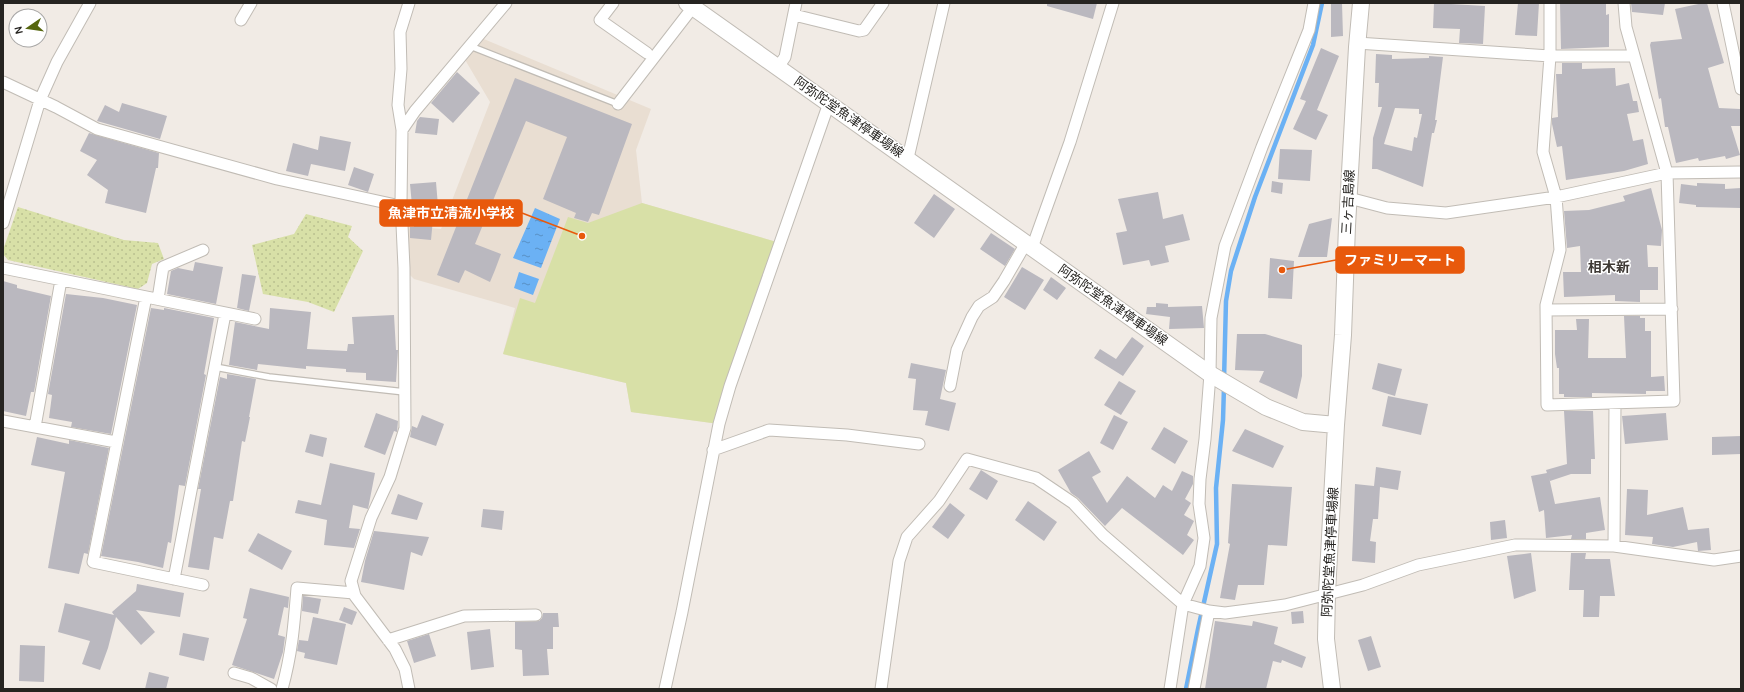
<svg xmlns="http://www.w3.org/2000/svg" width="1744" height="692" viewBox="0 0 1744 692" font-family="Karla,'Noto Sans JP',sans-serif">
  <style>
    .built { fill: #e9ded2 }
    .grass { fill: url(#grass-dots) }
    .pitch { fill: #d8e0a7 }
    .water { fill: url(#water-ripples) }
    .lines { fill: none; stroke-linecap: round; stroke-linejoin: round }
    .stream { stroke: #6bb1f4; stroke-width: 4.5 }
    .building { fill: #bab8bf; fill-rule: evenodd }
    .lane-casing { stroke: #c1bcb5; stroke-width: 8 }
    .street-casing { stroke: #c1bcb5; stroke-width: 13 }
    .secondary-casing { stroke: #c1bcb5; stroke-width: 18 }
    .lane { stroke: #fff; stroke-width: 5.5 }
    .street { stroke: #fff; stroke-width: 11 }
    .secondary { stroke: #fff; stroke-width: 16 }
    .labels { text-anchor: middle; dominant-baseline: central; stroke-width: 3; stroke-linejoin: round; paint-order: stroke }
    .street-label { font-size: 13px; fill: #262421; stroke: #fff }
    .neighbourhood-label { font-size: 14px; font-weight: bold; fill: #3e3934; stroke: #fff }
    .leader { fill: none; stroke: #e8590c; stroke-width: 1.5 }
    .callout-dot { fill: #e8590c; stroke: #fff; stroke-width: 1.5 }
    .callout { fill: #e8590c; stroke: #e8590c; stroke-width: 1.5 }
    .callout-label { font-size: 14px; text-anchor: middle; font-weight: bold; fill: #fff }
  </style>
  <defs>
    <pattern id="grass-dots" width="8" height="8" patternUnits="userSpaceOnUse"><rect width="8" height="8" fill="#d8e0a7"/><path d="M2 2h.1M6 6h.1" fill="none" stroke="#b9c08f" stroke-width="1.8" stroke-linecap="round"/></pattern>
    <pattern id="water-ripples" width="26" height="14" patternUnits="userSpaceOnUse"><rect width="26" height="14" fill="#6bb1f4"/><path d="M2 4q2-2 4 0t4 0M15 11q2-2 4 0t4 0" fill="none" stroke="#5890c5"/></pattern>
  </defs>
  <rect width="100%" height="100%" fill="#f1ebe5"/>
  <path class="built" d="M479 37 651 109 636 150 642 203 780 243 719 424 631 412 626 383 503 354 515 308 414 279 410 275 408 226 441 229 490 102 464 58Z"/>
  <path class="grass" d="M18 207 124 240 158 243 164 259 152 264 147 283 138 289 8 260 3 254V250Z
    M306 214 352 226 348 237 363 251 334 312 308 302 263 294 252 245 294 234Z"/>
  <path class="pitch" d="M642 203 780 243 719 424 631 412 626 383 503 354 520 298 535 303 568 217 588 223Z"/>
  <path class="water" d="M535 208 560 219 541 268 513 258Z
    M519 272 539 279 533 295 514 288Z"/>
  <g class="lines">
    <path class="stream" d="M1224 380 1226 301 1231 271 1255 197 1313 45 1322 3
      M1186 689 1198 629 1217 544 1216 488 1223 420 1224 387"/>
  </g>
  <path class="building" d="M1047 3H1097L1093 19 1047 6Z
    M1331 3H1342L1343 36 1331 37Z
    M1434 3 1485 6 1483 44 1459 43 1460 29 1433 28Z
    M1518 3H1539L1537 36 1515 35Z
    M1560 3H1606V15L1609 14V47L1561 49Z
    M1631 3H1665L1663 15 1632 12Z
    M1703 3H1707L1724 63 1708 68 1719 108 1740 109V126H1731L1740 155 1726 159 1725 156 1699 161 1698 158 1676 163 1668 127H1665L1661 98 1659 99 1650 45 1651 42 1682 39 1675 9Z
    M1321 48 1339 56 1317 110 1328 115 1316 140 1293 129 1306 101 1300 99Z
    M1376 54 1392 55V59L1429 58V56L1443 57 1435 120H1437L1434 133H1432L1423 187 1377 169H1372L1373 138 1382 107H1378L1379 83H1375ZM1395 108 1419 109V114H1422L1417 138 1414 137 1412 151 1384 144Z
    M1562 63H1582V69L1615 68 1616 86 1629 83 1633 101H1637L1639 112 1627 114 1633 141 1643 139 1648 164 1624 171 1566 180 1562 146 1557 147 1552 124V118L1558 117 1556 74H1562Z
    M457 72 480 93 453 123 431 103Z
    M515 78 632 124 599 215 592 213 588 222 574 218 576 213 543 199 567 137 526 121 475 244 501 254 495 270 490 282 465 270 459 283 437 275Z
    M122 103 167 116 160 139 97 121 105 105 119 112Z
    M420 117 439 119 437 135 415 133 417 121Z
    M89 133 159 153 158 168H156L146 213 105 203 108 190 87 175 97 160 80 151Z
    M320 136 351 142 345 171 311 164 308 176 286 171 293 143 318 150Z
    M1280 149 1312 150 1310 181 1278 179Z
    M354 167 374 174 368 192 348 185Z
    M1272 181 1283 183 1282 194 1271 192Z
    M436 182 439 218 433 219 431 240 410 238V227H414L410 184Z
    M1697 183 1725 184V189L1741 188V208L1696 207V205L1679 203 1681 184 1697 186Z
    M1651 188 1662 230 1661 246 1647 245 1648 267H1658V290H1640V302L1615 301V295L1564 297 1563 272H1581L1580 246 1567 248 1564 211 1589 210 1625 201 1623 196Z
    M1158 192 1163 219 1183 214 1190 240 1165 246 1169 262 1151 266 1149 260 1123 265 1116 233 1127 231 1118 199Z
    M934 194 955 209 934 238 914 223Z
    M1332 218 1327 257H1298L1309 224Z
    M991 233 1015 249 1005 266 980 249Z
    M1270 258 1294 261 1292 299 1268 298Z
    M195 262 223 267 216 304 167 294 171 271 178 268 193 271Z
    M1022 267 1044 280 1025 310 1004 297Z
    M242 274 256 276 249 311 237 308Z
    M1051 277 1066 288 1057 300 1043 290Z
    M3 281 17 285V288L51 296 34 392H31L26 416 3 411Z
    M66 294 103 298 137 305 111 434 71 427 72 422 49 418 52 395 48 394Z
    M1156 303 1168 304V307L1202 306 1204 328 1169 329 1170 317 1146 314 1147 307H1156Z
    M151 308 164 310V308L214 318 204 374 206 375 185 486 179 485 171 543 168 542 163 568 138 562 101 556Z
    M270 308 311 312 307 349 347 351 348 344H354L352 317 394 315 396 350H398L396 382 366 380V373L346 372V369L306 366V369L258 364 257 370 229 365 235 322 269 329Z
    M1624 316H1640V318H1645V331H1651V377L1664 376 1665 391H1646V394L1592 393V397H1564V394H1559V368H1557L1555 354V330H1577L1576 319H1589L1588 358H1626Z
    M1237 334H1265L1302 345V376L1297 399 1259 382 1264 371 1235 370Z
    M1132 337 1144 346 1123 376 1094 358 1100 349 1116 359Z
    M911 363 946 370 940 399 956 403 949 431 925 425 928 411 913 410 916 379 908 378Z
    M1378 363 1402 369 1395 396 1372 389Z
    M227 374 256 379 249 417H250L245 442 242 441 233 501H230L223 539 214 537 209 570 188 567 201 489H198L220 377 227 379Z
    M1119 381 1136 391 1121 415 1104 405Z
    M1388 396 1428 404 1421 435 1382 426Z
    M1564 411H1593L1595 459H1591V474H1571L1550 481 1549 477 1555 504 1600 497 1605 530 1586 533V539H1571L1572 535 1546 538 1544 510 1539 512 1531 476 1547 473 1546 470 1567 464Z
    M376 413 398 421 397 432 394 431 385 455 364 447Z
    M1666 413 1668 440 1625 444 1622 416Z
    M422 415 444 424 436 446 410 437 412 426 417 428Z
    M1114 415 1128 422 1113 450 1100 443Z
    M1164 427 1188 441 1175 464 1151 449Z
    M1245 429 1284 446 1273 468 1232 451Z
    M310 434 327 438 323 457 305 452Z
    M1741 436V454L1712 455V437Z
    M37 437 69 444V440L109 448 88 554 84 553 79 574 48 568 65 472 31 465Z
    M1089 451 1101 472 1092 477 1107 503 1127 476 1155 498 1163 485 1172 491 1182 471 1193 476V484L1185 499 1191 503 1184 515 1194 521 1187 535 1194 540 1183 555 1122 508 1105 526 1078 498 1071 493 1058 470Z
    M330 463 375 473 368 509 353 505 349 528 360 529 354 548 324 545 327 520 295 513 298 500 321 505Z
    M1376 467 1401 471 1398 490 1380 487 1378 519H1373L1370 541 1376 542 1375 563 1352 561 1355 484 1374 486Z
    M981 470 998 481 987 500 969 489Z
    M1232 484 1292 487 1287 546 1268 545 1264 585H1238L1235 600 1220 598 1230 544 1228 543Z
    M1627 489 1648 490 1647 515 1683 507 1688 530 1709 528 1711 550 1698 551 1697 542 1673 547 1652 544 1653 537 1625 535Z
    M398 494 423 503 417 520 391 514Z
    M1028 501 1057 522 1044 541 1015 520Z
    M950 503 965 515 948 539 932 527Z
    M483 509 504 511 502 530 481 527Z
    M1505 520 1507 538 1491 540 1490 522Z
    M374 531 429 537 422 556 411 552 404 590 361 582 365 561Z
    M258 533 292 551 282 570 248 551Z
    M1531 553 1536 591 1514 599 1507 556Z
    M1571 553H1586L1585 559H1610L1615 596H1600L1599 617H1583L1584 590H1569Z
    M137 584 184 593 180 617 136 610 155 632 141 645 116 617 108 648 100 670 82 664 90 641 58 632 65 603 114 615 112 612 136 591Z
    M250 588 289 597 288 608 284 607 278 635 285 637 283 652 274 679 232 665 247 619 243 618Z
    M303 596 321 599 318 614 302 611Z
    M344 607 357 612 352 625 339 620Z
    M1303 611 1304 623 1292 624 1291 612Z
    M543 613H558L559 627H553V649H547L549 675 523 676 522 650 515 649V622L539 621 542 618Z
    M313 617 346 624 337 665 304 658 305 653 297 651 299 640 308 641Z
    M1215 621 1252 626 1253 621 1278 627 1274 644 1306 657 1302 668 1282 660 1281 663 1273 661 1266 689H1205Z
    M490 629 494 667 471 670 467 632Z
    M183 633 209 638 204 661 179 655Z
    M429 634 436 656 414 663 407 641Z
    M1371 636 1381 667 1368 671 1358 640Z
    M20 645 45 646 44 682 19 681Z
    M149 672 169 677 166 689H145Z"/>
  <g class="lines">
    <defs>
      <path id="lane" d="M470 46 618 104
        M215 367 269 377 405 392"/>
      <path id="street" d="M613 3 600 20 647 53
        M1550 3V56L1543 152 1556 197 1560 250 1546 305 1547 405 1674 401 1667 173 1626 27 1624 3
        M1723 3 1741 89
        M794 15 859 31 864 30 883 3
        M241 20 251 3
        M1357 43 1550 56H1634
        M778 67 785 57 796 3
        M3 82 56 107 97 129 277 179 396 205 401 203
        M618 104 693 7
        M402 130 398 105 401 69 400 32 409 3
        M908 158 944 3
        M1349 198 1387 208 1446 213 1556 197 1667 173 1741 172
        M3 223 40 100 57 62 90 3
        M1032 248 1070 142 1113 3
        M3 268 255 319
        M146 297 93 562 203 585
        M158 299 163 267 203 250
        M1546 310 1672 309
        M950 386 957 350 972 317 979 306 993 297 1004 281 1026 243
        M3 421 116 442
        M35 427 61 280
        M713 450 769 430 847 435 919 444
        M1614 546 1615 403
        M174 579 225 314
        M388 640 464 616 536 615
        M234 673 251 678 271 689
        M282 689C292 653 294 625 297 588L354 593
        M409 689 405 669 395 649 355 596 351 581 371 518 390 477 405 428 404 268 401 203 402 130 415 111 506 3
        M665 689 682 612 719 424 730 386 829 103
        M881 689 899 561 907 537 939 501 967 459 1036 478 1073 503 1103 535 1183 604 1209 611
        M1170 689 1183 604 1200 566 1204 538 1199 504 1200 479 1205 439 1210 374 1211 318 1225 246 1262 147 1309 30 1314 3
        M1194 689 1209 611 1225 613 1285 605 1363 585 1418 565 1515 545 1614 546 1714 560 1741 556"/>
      <path id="secondary" d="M687 3 1210 374 1266 407 1303 422 1336 425
        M1332 689 1326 639 1327 593 1336 425 1343 335 1347 226 1357 47 1361 3"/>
    </defs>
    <use href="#lane" class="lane-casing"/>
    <use href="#street" class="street-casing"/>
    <use href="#secondary" class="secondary-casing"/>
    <use href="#lane" class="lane"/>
    <use href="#street" class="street"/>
    <use href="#secondary" class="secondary"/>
  </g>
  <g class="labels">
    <g class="street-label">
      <text transform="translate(849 117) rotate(35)">阿弥陀堂魚津停車場線</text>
      <text transform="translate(1348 202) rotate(-87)">三ヶ吉島線</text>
      <text transform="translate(1113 305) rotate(35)">阿弥陀堂魚津停車場線</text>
      <text transform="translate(1330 552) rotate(-87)">阿弥陀堂魚津停車場線</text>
    </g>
    <g class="neighbourhood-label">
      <text x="1609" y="267">相木新</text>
    </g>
  </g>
  <path class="leader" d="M582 236L522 213M1282 270L1336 260"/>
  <g class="callout-dot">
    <circle cx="582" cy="236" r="4"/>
    <circle cx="1282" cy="270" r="4"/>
  </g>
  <g class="callout">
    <rect x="380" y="200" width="142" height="26" rx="4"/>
    <rect x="1336" y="247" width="128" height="26" rx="4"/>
  </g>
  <g class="callout-label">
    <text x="451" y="218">魚津市立清流小学校</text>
    <text x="1400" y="265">ファミリーマート</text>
  </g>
  <rect width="1744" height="692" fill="none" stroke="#262421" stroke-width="8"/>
  <g transform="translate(28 28) rotate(257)"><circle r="19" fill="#ffffff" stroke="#a8a7a6"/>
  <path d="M0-3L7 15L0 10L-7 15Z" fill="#56660e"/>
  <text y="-6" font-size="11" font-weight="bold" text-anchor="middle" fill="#262421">N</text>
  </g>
</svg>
